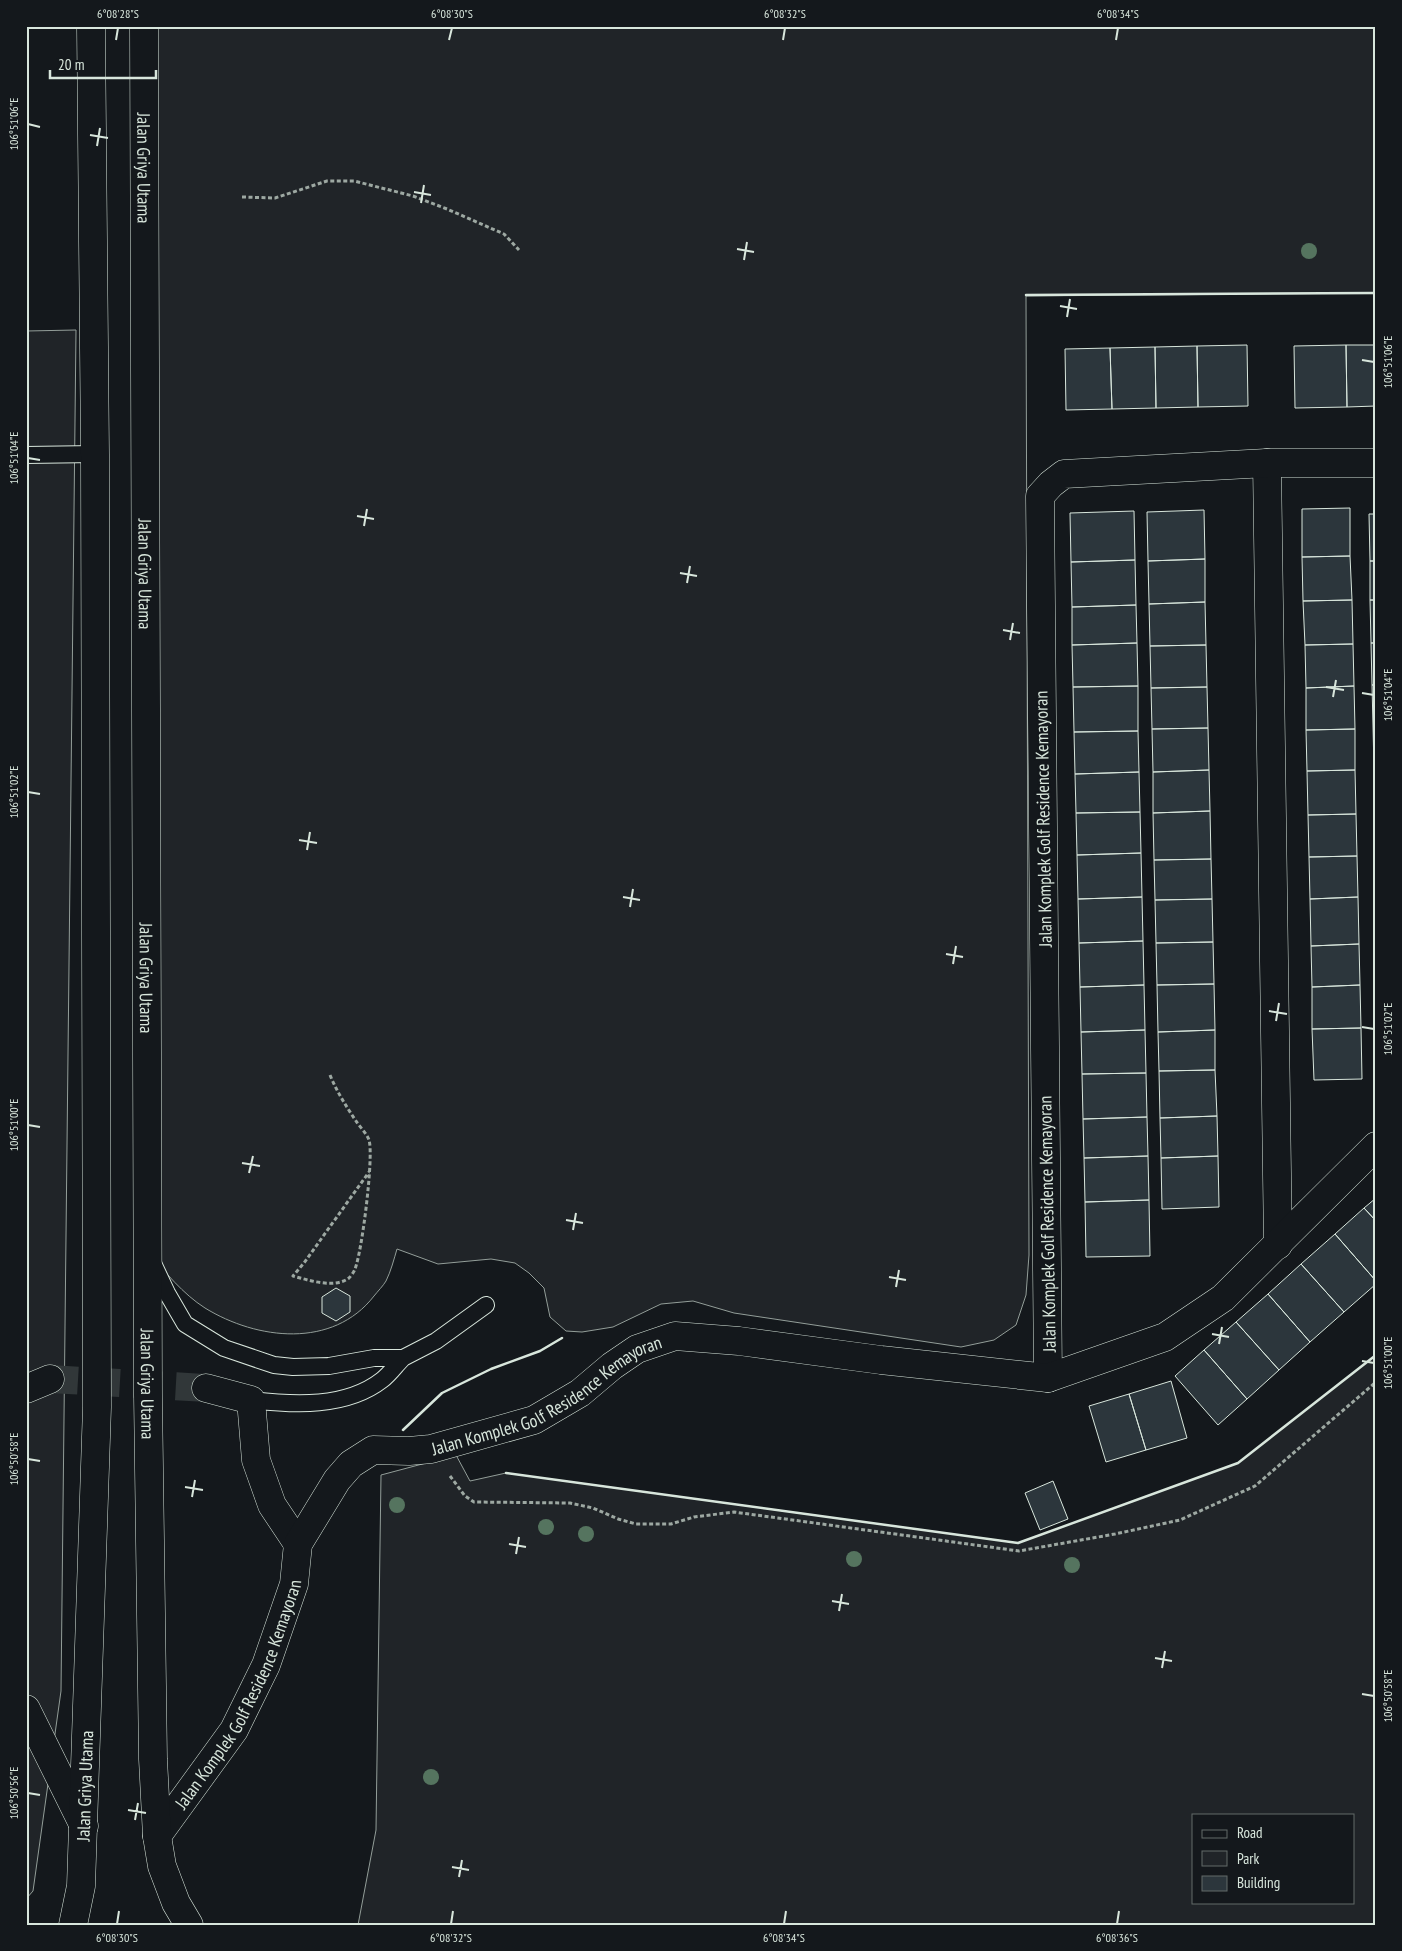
<svg xmlns="http://www.w3.org/2000/svg" width="1402" height="1951" viewBox="0 0 1402 1951" font-family="'PT Sans Narrow',sans-serif">
  <style>
    .green { fill: #202428; stroke: #939e99; fill-rule: evenodd }
    .building { fill: #2c363c; stroke: #d8e6dc }
    .lines { fill: none; stroke-linecap: round; stroke-linejoin: round }
    .minor-tunnel { stroke: #313739; stroke-width: 28; stroke-dasharray: 28 14; stroke-linecap: butt }
    .service-casing { stroke: #d8e6dc; stroke-width: 18 }
    .minor-casing { stroke: #d8e6dc; stroke-width: 29 }
    .secondary-casing { stroke: #d8e6dc; stroke-width: 29 }
    .path { stroke: #9da8a2; stroke-width: 3; stroke-dasharray: 4 2.5; stroke-linecap: butt }
    .service { stroke: #14181c; stroke-width: 16 }
    .minor { stroke: #14181c; stroke-width: 28 }
    .secondary { stroke: #14181c; stroke-width: 28 }
    .wall { stroke: #d8e6dc; stroke-width: 2.5 }
    .tree { fill: #55745f }
    .ticks { fill: none; stroke: #d8e6dc; stroke-width: 2 }
    .labels { text-anchor: middle; dominant-baseline: central; stroke-width: 4; stroke-linejoin: round; paint-order: stroke }
    .street-label { font-size: 18px; fill: #d8e6dc; stroke: #14181c }
    .neatline { fill: none; stroke: #d8e6dc; stroke-width: 2 }
    .ticks-label { font-size: 12px; text-anchor: middle; fill: #d8e6dc }
  </style>
  <rect width="100%" height="100%" fill="#14181c"/>
  <path class="green" d="M144 26H1376V293L1026 296 1029 1255 1026 1295 1016 1325 994 1340 961 1347 734 1313 693 1301 661 1304 613 1327 582 1332 566 1331 550 1317 544 1288 529 1273 515 1263 491 1259 438 1264 397 1249C394 1259 391 1271 386 1281 383 1286 378 1291 374 1296 333 1349 257 1340 205 1308 183 1294 165 1272 148 1252Z
    M76 330 61 1691 33 1891 26 1899V1038L28 1024 26 852V331Z
    M1376 1355V1925H358L376 1830 381 1475 456 1455 470 1481 506 1473 1018 1543 1238 1463ZM1193 1815H1353V1902H1193Z"/>
  <path class="building" d="M1247 345 1248 406 1198 407 1197 346Z
    M1346 345 1347 407 1295 408 1294 346Z
    M1346 345H1376V406L1347 407Z
    M1197 346 1198 407 1156 408 1155 347Z
    M1155 347 1156 408 1112 409 1110 348Z
    M1110 348 1112 409 1066 410 1065 349Z
    M1350 508V556L1302 557V509Z
    M1204 510 1205 559 1148 561 1147 512Z
    M1134 511 1135 560 1071 562 1070 513Z
    M1369 514H1376V561H1370Z
    M1350 556 1352 600 1303 601 1302 557Z
    M1205 559V602L1149 604 1148 561Z
    M1135 560 1136 605 1072 607 1071 562Z
    M1370 561H1376V600H1370Z
    M1352 600 1353 644 1305 645 1303 601Z
    M1370 600H1376V643H1371Z
    M1205 602 1206 645 1150 646 1149 604Z
    M1136 605 1137 643 1072 645V607Z
    M1137 643 1138 686 1073 687 1072 645Z
    M1371 643H1376V685H1372Z
    M1353 644 1354 686 1306 688 1305 645Z
    M1206 645 1207 687 1151 688 1150 646Z
    M1372 685H1376V726H1373Z
    M1138 686V731L1074 732 1073 687Z
    M1354 686 1355 729 1306 730V688Z
    M1207 687 1208 728 1152 729 1151 688Z
    M1373 726H1376V769H1374Z
    M1208 728 1209 770 1153 772 1152 729Z
    M1355 729V770L1307 771 1306 730Z
    M1138 731 1139 772 1075 774 1074 732Z
    M1374 769H1376V812H1375Z
    M1209 770 1210 811 1153 813V772Z
    M1355 770 1356 814 1308 815 1307 771Z
    M1139 772 1140 812 1076 813 1075 774Z
    M1210 811 1211 859 1154 860 1153 813Z
    M1140 812 1141 853 1077 855 1076 813Z
    M1356 814 1357 856 1309 857 1308 815Z
    M1141 853 1142 897 1078 899 1077 855Z
    M1357 856 1358 897 1310 899 1309 857Z
    M1211 859 1212 899 1155 900 1154 860Z
    M1142 897 1143 941 1079 943 1078 899Z
    M1358 897 1359 944 1311 946 1310 899Z
    M1212 899 1213 942 1156 943 1155 900Z
    M1143 941 1144 985 1080 987 1079 943Z
    M1213 942 1214 984 1157 985 1156 943Z
    M1359 944 1360 985 1312 987 1311 946Z
    M1214 984 1215 1030 1158 1032 1157 985Z
    M1144 985 1145 1030 1081 1032 1080 987Z
    M1360 985 1361 1028 1312 1029V987Z
    M1361 1028 1362 1079 1314 1080 1312 1029Z
    M1145 1030 1146 1073 1082 1074 1081 1032Z
    M1215 1030V1070L1159 1071 1158 1032Z
    M1215 1070 1217 1116 1160 1118 1159 1071Z
    M1146 1073 1147 1117 1083 1119 1082 1074Z
    M1217 1116 1218 1156 1161 1158 1160 1118Z
    M1147 1117 1148 1156 1084 1158 1083 1119Z
    M1148 1156 1149 1200 1085 1202 1084 1158Z
    M1218 1156 1219 1207 1162 1209 1161 1158Z
    M1376 1198V1221L1364 1208Z
    M1149 1200 1150 1256 1086 1257 1085 1202Z
    M1364 1208 1376 1221V1281L1335 1234Z
    M1335 1234 1376 1281V1284L1344 1312 1301 1264Z
    M1301 1264 1344 1312 1310 1342 1268 1294Z
    M336 1288 350 1296V1312L336 1321 322 1313V1297Z
    M1268 1294 1310 1342 1279 1370 1236 1322Z
    M1236 1322 1279 1370 1247 1399 1204 1350Z
    M1204 1350 1247 1399 1218 1425 1175 1376Z
    M1171 1381 1187 1438 1146 1450 1129 1394Z
    M1129 1394 1146 1450 1106 1462 1089 1406Z
    M1053 1481 1068 1519 1040 1530 1025 1493Z"/>
  <g class="lines">
    <path class="minor-tunnel" d="M50 1379 206 1388"/>
    <defs>
      <path id="service" d="M26 455 95 454
        M152 1261 167 1293 185 1324 224 1348 274 1365 293 1367 329 1366 374 1358H403L436 1341 486 1305
        M251 1400C294 1405 346 1408 382 1380 390 1374 396 1365 403 1358"/>
      <g id="minor">
        <path d="M1267 463 1278 1245"/>
        <path d="M1048 1378 1040 496 1051 484 1064 474 1267 463H1376"/>
        <path d="M206 1388 251 1400 256 1460 272 1505 298 1544"/>
        <path d="M26 1389 50 1379"/>
        <path d="M26 1709 84 1826"/>
        <path id="s1" d="M157 1836 234 1730 266 1665 294 1584 298 1544 337 1480 351 1464 373 1450 409 1451 431 1449 534 1420 580 1393 612 1366 637 1349 675 1336 739 1341 881 1360 1048 1378 1165 1337 1223 1298 1376 1146"/>
      </g>
      <g id="secondary">
        <path id="s2" d="M144 26 148 1395 153 1759 157 1836 162 1866 176 1903 189 1925"/>
        <path id="s3" d="M73 1925 81 1886 97 1407 95 454 91 26"/>
      </g>
    </defs>
    <use href="#service" class="service-casing"/>
    <use href="#minor" class="minor-casing"/>
    <use href="#secondary" class="secondary-casing"/>
    <path class="path" d="M242 197 275 198 327 181H354L413 196 447 209 504 234 519 250
      M330 1075C337 1092 346 1106 356 1121 360 1127 367 1134 369 1140 374 1156 362 1252 355 1269 354 1272 351 1276 349 1278 334 1289 308 1280 293 1276L304 1263 369 1172
      M450 1476 465 1496 474 1502 570 1503 593 1508 618 1519 636 1524H671L694 1517 734 1512 1019 1551 1115 1534 1180 1520 1255 1486 1376 1382"/>
    <use href="#service" class="service"/>
    <use href="#minor" class="minor"/>
    <use href="#secondary" class="secondary"/>
    <path class="wall" d="M1026 295 1376 293
      M403 1430 442 1393 491 1369 540 1351 562 1338
      M506 1473 1018 1543 1238 1463 1376 1355"/>
  </g>
  <g class="tree">
    <circle cx="1309" cy="251" r="8"/>
    <circle cx="397" cy="1505" r="8"/>
    <circle cx="546" cy="1527" r="8"/>
    <circle cx="586" cy="1534" r="8"/>
    <circle cx="854" cy="1559" r="8"/>
    <circle cx="1072" cy="1565" r="8"/>
    <circle cx="431" cy="1777" r="8"/>
  </g>
  <path class="ticks" d="M116 40 118 28M449 40 452 28M783 40 785 28M1116 40 1118 28M28 124 40 127M90 135 108 138M97 146 100 128M414 192 431 195M421 203 424 185M737 249 754 252M744 260 747 242M1060 306 1077 309M1067 317 1070 299M1362 360 1374 362M28 458 40 460M357 516 374 519M364 526 367 509M680 573 697 576M687 583 690 566M1003 630 1020 633M1010 640 1013 623M1326 687 1344 690M1362 693 1374 695M1333 697 1336 680M28 792 40 794M299 840 317 843M307 850 310 832M623 897 640 900M630 907 633 889M946 954 963 957M953 964 956 946M1269 1011 1287 1014M1276 1021 1279 1003M1362 1027 1374 1029M28 1125 40 1127M242 1163 260 1166M249 1173 253 1156M566 1220 583 1223M573 1230 576 1213M889 1277 906 1280M896 1287 899 1270M1212 1334 1229 1337M1219 1344 1222 1327M1362 1361 1374 1363M28 1459 40 1461M185 1487 203 1490M192 1497 195 1480M509 1544 526 1547M516 1554 519 1537M832 1601 849 1604M839 1611 842 1594M1155 1658 1172 1661M1162 1668 1165 1651M1362 1694 1374 1696M28 1793 40 1795M128 1810 146 1813M135 1820 138 1803M452 1867 469 1870M459 1877 462 1860M117 1924 119 1911M451 1924 453 1911M784 1924 786 1911M1117 1924 1119 1911"/>
  <g class="labels">
    <g class="street-label">
      <text stroke="none"><textPath href="#s2" startOffset="142">Jalan Griya Utama</textPath></text>
      <text stroke="none"><textPath href="#s2" startOffset="548">Jalan Griya Utama</textPath></text>
      <text transform="translate(1043 819) rotate(-91)">Jalan Komplek Golf Residence Kemayoran</text>
      <text stroke="none"><textPath href="#s2" startOffset="952">Jalan Griya Utama</textPath></text>
      <text transform="translate(1047 1224) rotate(-91)">Jalan Komplek Golf Residence Kemayoran</text>
      <text stroke="none"><textPath href="#s2" startOffset="1358">Jalan Griya Utama</textPath></text>
      <text stroke="none"><textPath href="#s1" startOffset="639">Jalan Komplek Golf Residence Kemayoran</textPath></text>
      <text stroke="none"><textPath href="#s1" startOffset="165">Jalan Komplek Golf Residence Kemayoran</textPath></text>
      <text stroke="none"><textPath href="#s3" startOffset="140">Jalan Griya Utama</textPath></text>
    </g>
  </g>
  <rect width="1402" height="1951" fill="none" stroke="#14181c" stroke-width="55"/>
  <rect x="1192" y="1814" width="162" height="90" fill="#14181c" stroke="#626a69"/>
  <rect x="1202" y="1830" width="25" height="8" fill="#14181c" stroke="#626a69"/>
  <text x="1237" y="1838" font-size="15" fill="#d8e6dc">Road</text>
  <rect x="1202" y="1851" width="25" height="15" fill="#202428" stroke="#626a69"/>
  <text x="1237" y="1864" font-size="15" fill="#d8e6dc">Park</text>
  <rect x="1202" y="1876" width="25" height="15" fill="#2c363c" stroke="#626a69"/>
  <text x="1237" y="1888" font-size="15" fill="#d8e6dc">Building</text>
  <path d="M50 70v8h106v-8" fill="none" stroke="#d8e6dc" stroke-width="2.5"/>
  <text x="58" y="70" font-size="15" fill="#d8e6dc" stroke="#14181c" stroke-width="4" paint-order="stroke">20 m</text>
  <rect x="28" y="28" width="1346" height="1896" class="neatline"/>
  <g class="ticks-label">
    <text x="118" y="18">6°08'28"S</text>
    <text x="452" y="18">6°08'30"S</text>
    <text x="785" y="18">6°08'32"S</text>
    <text x="1118" y="18">6°08'34"S</text>
    <text transform="translate(14 124) rotate(-90)" y="4">106°51'06"E</text>
    <text transform="translate(1388 362) rotate(-90)" y="4">106°51'06"E</text>
    <text transform="translate(14 458) rotate(-90)" y="4">106°51'04"E</text>
    <text transform="translate(1388 695) rotate(-90)" y="4">106°51'04"E</text>
    <text transform="translate(14 792) rotate(-90)" y="4">106°51'02"E</text>
    <text transform="translate(1388 1029) rotate(-90)" y="4">106°51'02"E</text>
    <text transform="translate(14 1125) rotate(-90)" y="4">106°51'00"E</text>
    <text transform="translate(1388 1363) rotate(-90)" y="4">106°51'00"E</text>
    <text transform="translate(14 1459) rotate(-90)" y="4">106°50'58"E</text>
    <text transform="translate(1388 1696) rotate(-90)" y="4">106°50'58"E</text>
    <text transform="translate(14 1793) rotate(-90)" y="4">106°50'56"E</text>
    <text x="117" y="1942">6°08'30"S</text>
    <text x="451" y="1942">6°08'32"S</text>
    <text x="784" y="1942">6°08'34"S</text>
    <text x="1117" y="1942">6°08'36"S</text>
  </g>
</svg>
